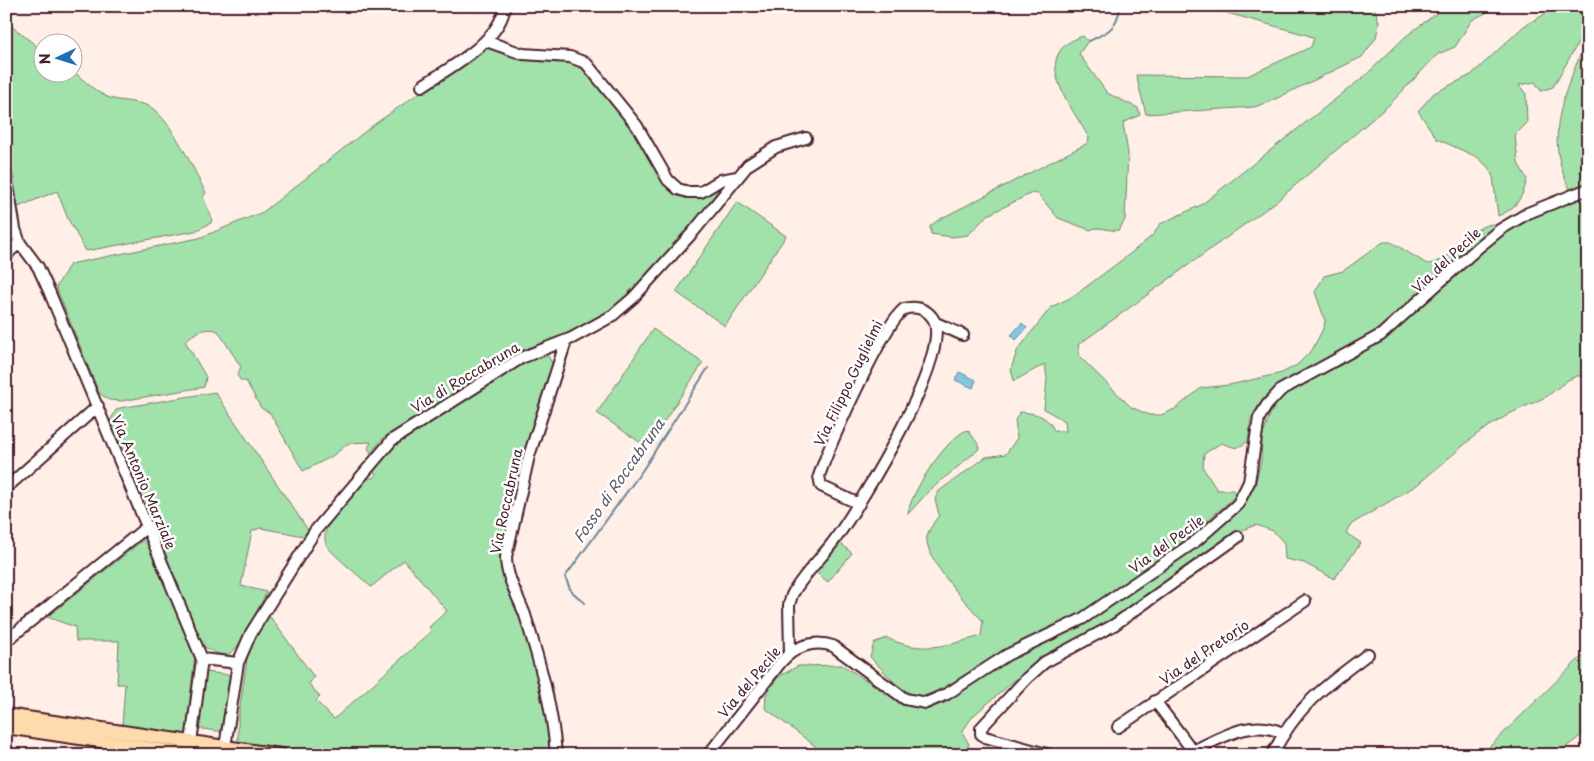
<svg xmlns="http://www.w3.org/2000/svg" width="1594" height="761" viewBox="0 0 1594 761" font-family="'Playpen Sans',sans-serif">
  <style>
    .green { fill: #a1e1aa; stroke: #76806a }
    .water { fill: #80c9e1; stroke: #6a8598 }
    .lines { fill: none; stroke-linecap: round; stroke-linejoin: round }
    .stream { stroke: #6a8598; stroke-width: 2 }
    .minor-casing { stroke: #4a1f2b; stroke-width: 14 }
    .major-casing { stroke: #4a1f2b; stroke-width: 16 }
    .minor { stroke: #fff; stroke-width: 10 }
    .major { stroke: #fedbac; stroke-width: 12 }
    .labels { text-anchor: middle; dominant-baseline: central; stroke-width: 5; stroke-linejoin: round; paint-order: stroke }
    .street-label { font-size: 14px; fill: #4a1f2b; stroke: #fff }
    .water-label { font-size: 15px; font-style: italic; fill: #5d5a6b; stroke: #fff }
  </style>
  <rect width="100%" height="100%" fill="#ffefe7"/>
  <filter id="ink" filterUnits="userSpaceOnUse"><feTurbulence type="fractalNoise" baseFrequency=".02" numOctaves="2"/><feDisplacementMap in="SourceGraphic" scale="10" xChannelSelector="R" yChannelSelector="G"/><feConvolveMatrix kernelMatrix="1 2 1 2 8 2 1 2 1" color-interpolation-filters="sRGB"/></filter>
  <g filter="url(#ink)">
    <path class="green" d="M1202 6H1374L1379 22 1376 38 1362 57 1269 102 1254 107 1146 114 1136 75 1247 76 1311 47 1314 38 1307 35Z
      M1446 6H1499L1472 20 1455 47 1438 54 1390 104 1277 201 1078 345 1080 357 1131 407 1149 415H1161L1175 409 1201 388 1229 385 1282 373 1297 365 1312 350 1324 327 1325 320 1315 292 1324 276 1343 271 1383 242H1391L1427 264C1454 263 1470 222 1496 224L1495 228 1382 331 1288 380 1264 398 1251 418 1248 442 1236 448 1221 443 1204 454 1203 468 1217 490H1234L1237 495C1195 531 1153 568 1106 598 1071 620 1035 636 998 655 971 669 948 689 918 698L898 686 870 657 874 643 887 638C921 654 946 646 981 636L983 621C968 605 923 558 927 536 929 529 935 521 939 515L935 499 939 491 986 457 1006 454 1017 438 1015 420 1020 412C1035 413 1049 416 1054 431H1066L1065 421 1044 409 1047 379 1045 364 1014 381 1011 369 1017 351 1051 307 1074 296 1131 253 1153 235 1160 224 1201 205 1366 75 1405 37Z
      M1559 6H1588V34L1578 43 1553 87 1541 91 1535 82 1519 85 1526 94 1527 123 1515 135 1518 163 1527 179C1523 197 1516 209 1498 216L1493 177 1488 167 1477 157 1437 139 1418 111 1434 93 1471 75 1524 26Z
      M6 22 42 50V72L73 71C84 80 96 93 110 98 122 102 142 101 152 108 173 123 194 170 206 193L203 197 212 218 211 223 195 231 86 251 68 219 57 191 16 208 6 161Z
      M1083 36 1088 41 1079 54 1107 93 1138 108 1140 115 1123 123 1128 153 1125 220 1119 230C1109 232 1100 225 1090 230L1058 218 1038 194 1032 193 988 215 968 235 952 237 931 234 930 226 940 219 1088 143 1089 138C1071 105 1027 54 1083 36Z
      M1588 37V186L1571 191C1541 136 1566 89 1588 37Z
      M486 48 523 59 576 62 585 67 634 128 676 191 723 184 676 247 620 305 593 323 499 363 480 374 452 395 383 438 371 453 368 448 371 442 349 443 331 457 303 471 270 413 261 408 246 381H241L237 375 241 367 218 331C206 326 194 333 185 341L206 377 204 387 121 401 109 400 99 393 56 287 70 264 199 238 263 212 372 126 480 50Z
      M1588 194V376H1577L1568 380 1546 397 1511 413 1477 434 1417 485 1350 525 1346 533 1361 543 1334 579 1304 563 1285 559 1284 543 1273 531 1256 525 1231 534 1096 630 1056 649 1021 675 973 716 962 732 969 744 965 755H822L815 746 765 708 766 695 778 677 798 666 842 665 902 703 928 707 945 703 1011 658 1049 638 1080 626 1131 592 1243 505 1255 485 1261 461 1262 438 1270 414 1285 391 1341 365 1382 340 1517 221 1544 209Z
      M737 202 786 236 725 326 676 292Z
      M653 329 703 363 647 447 597 413Z
      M541 355 548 356 553 365 551 377 503 542 501 569 518 612 535 666 544 700 553 755H318L266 745 238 743V719L248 652 266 616 271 618 314 677 309 684 320 697 316 701 334 719 432 631 429 627 447 611 404 560 371 587C363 579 329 552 326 544 318 525 354 490 366 476L369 479 376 476 373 468 391 447 400 440 501 374Z
      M215 392 308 530 304 536 260 528 252 531 241 586 267 592C259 606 243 643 232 652 224 659 206 650 201 643L110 421 116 410 120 408Z
      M968 430 978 444 979 449 929 491 908 514C909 494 949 434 968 430Z
      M143 540 149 545 195 654 186 736 122 726 125 684H117L119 641H76L75 627 47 617Z
      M839 542 852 553 828 582 814 571Z
      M1588 653V730L1556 755H1481L1580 658Z
      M204 672 232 675 224 732 196 728Z"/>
    <path class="water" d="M1022 323 1027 328 1016 340 1011 335Z
      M959 372 976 380 973 388 955 380Z"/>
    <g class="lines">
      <path class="stream" d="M1089 41C1110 31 1115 30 1121 6
        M585 603 571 591 565 577 642 471 708 368"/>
      <defs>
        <path id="minor" d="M486 41 523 54 570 57 586 63 637 126 668 180 678 189 688 192H701L721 180 737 177
          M422 86C450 67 500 42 505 6
          M6 174 15 229 20 243 10 251 6 257
          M20 243 38 267 49 291 202 659 191 742
          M936 323 963 335
          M6 488 98 406
          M6 641 148 526
          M790 653 789 605 792 595C803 574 823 557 836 538 859 506 957 349 932 317 925 308 914 306 904 309 883 325 829 446 819 476L821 486 859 504
          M202 659 238 663
          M1155 701 1193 751
          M1118 727 1305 601
          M225 747 238 663 251 633 315 531 392 440 521 358 572 338 612 316 633 298 694 231 748 165 776 147 806 138
          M556 755C553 708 539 660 525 615 518 596 506 577 506 557L529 456 566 341
          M708 755 781 662C794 647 813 639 833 646L905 699 926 703 947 694 1007 655 1082 619 1196 541 1238 504 1249 482 1259 418 1267 405 1281 390 1381 335 1480 246 1501 229 1528 213 1588 189
          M1050 755 985 737 981 734V728L1027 678 1045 662 1114 625 1238 537
          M1184 755C1216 742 1248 716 1283 733
          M1272 755C1298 704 1324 687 1368 654"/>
        <path id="major" d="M6 715 280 755
          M6 727 194 755"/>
      </defs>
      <use href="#minor" class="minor-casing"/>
      <use href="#major" class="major-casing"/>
      <use href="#minor" class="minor"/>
      <use href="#major" class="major"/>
    </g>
  </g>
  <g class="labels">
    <g class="street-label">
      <text transform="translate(1446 260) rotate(-43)">Via del Pecile</text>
      <text transform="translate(465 377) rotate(-31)">Via di Roccabruna</text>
      <text transform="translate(848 383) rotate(-64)">Via Filippo Guglielmi</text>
      <text transform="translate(144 482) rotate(67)">Via Antonio Marziale</text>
      <text transform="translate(506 501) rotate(-78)">Via Roccabruna</text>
      <text transform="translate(1166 544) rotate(-36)">Via del Pecile</text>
      <text transform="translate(1204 652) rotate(-34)">Via del Pretorio</text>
      <text transform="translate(749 682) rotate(-50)">Via del Pecile</text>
    </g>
    <g class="water-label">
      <text transform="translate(618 480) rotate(-55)">Fosso di Roccabruna</text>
    </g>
  </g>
  <rect width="1594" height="761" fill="none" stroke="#fff" stroke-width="25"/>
  <rect x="12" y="12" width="1569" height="736" fill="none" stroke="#4a1f2b" stroke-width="2" filter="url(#ink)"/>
  <g transform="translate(58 58) rotate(266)"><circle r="24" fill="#ffffff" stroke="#b7a5aa"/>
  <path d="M0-4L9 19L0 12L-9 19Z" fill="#1f6fb2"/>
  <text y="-8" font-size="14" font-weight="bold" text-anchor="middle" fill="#4a1f2b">N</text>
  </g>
</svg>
